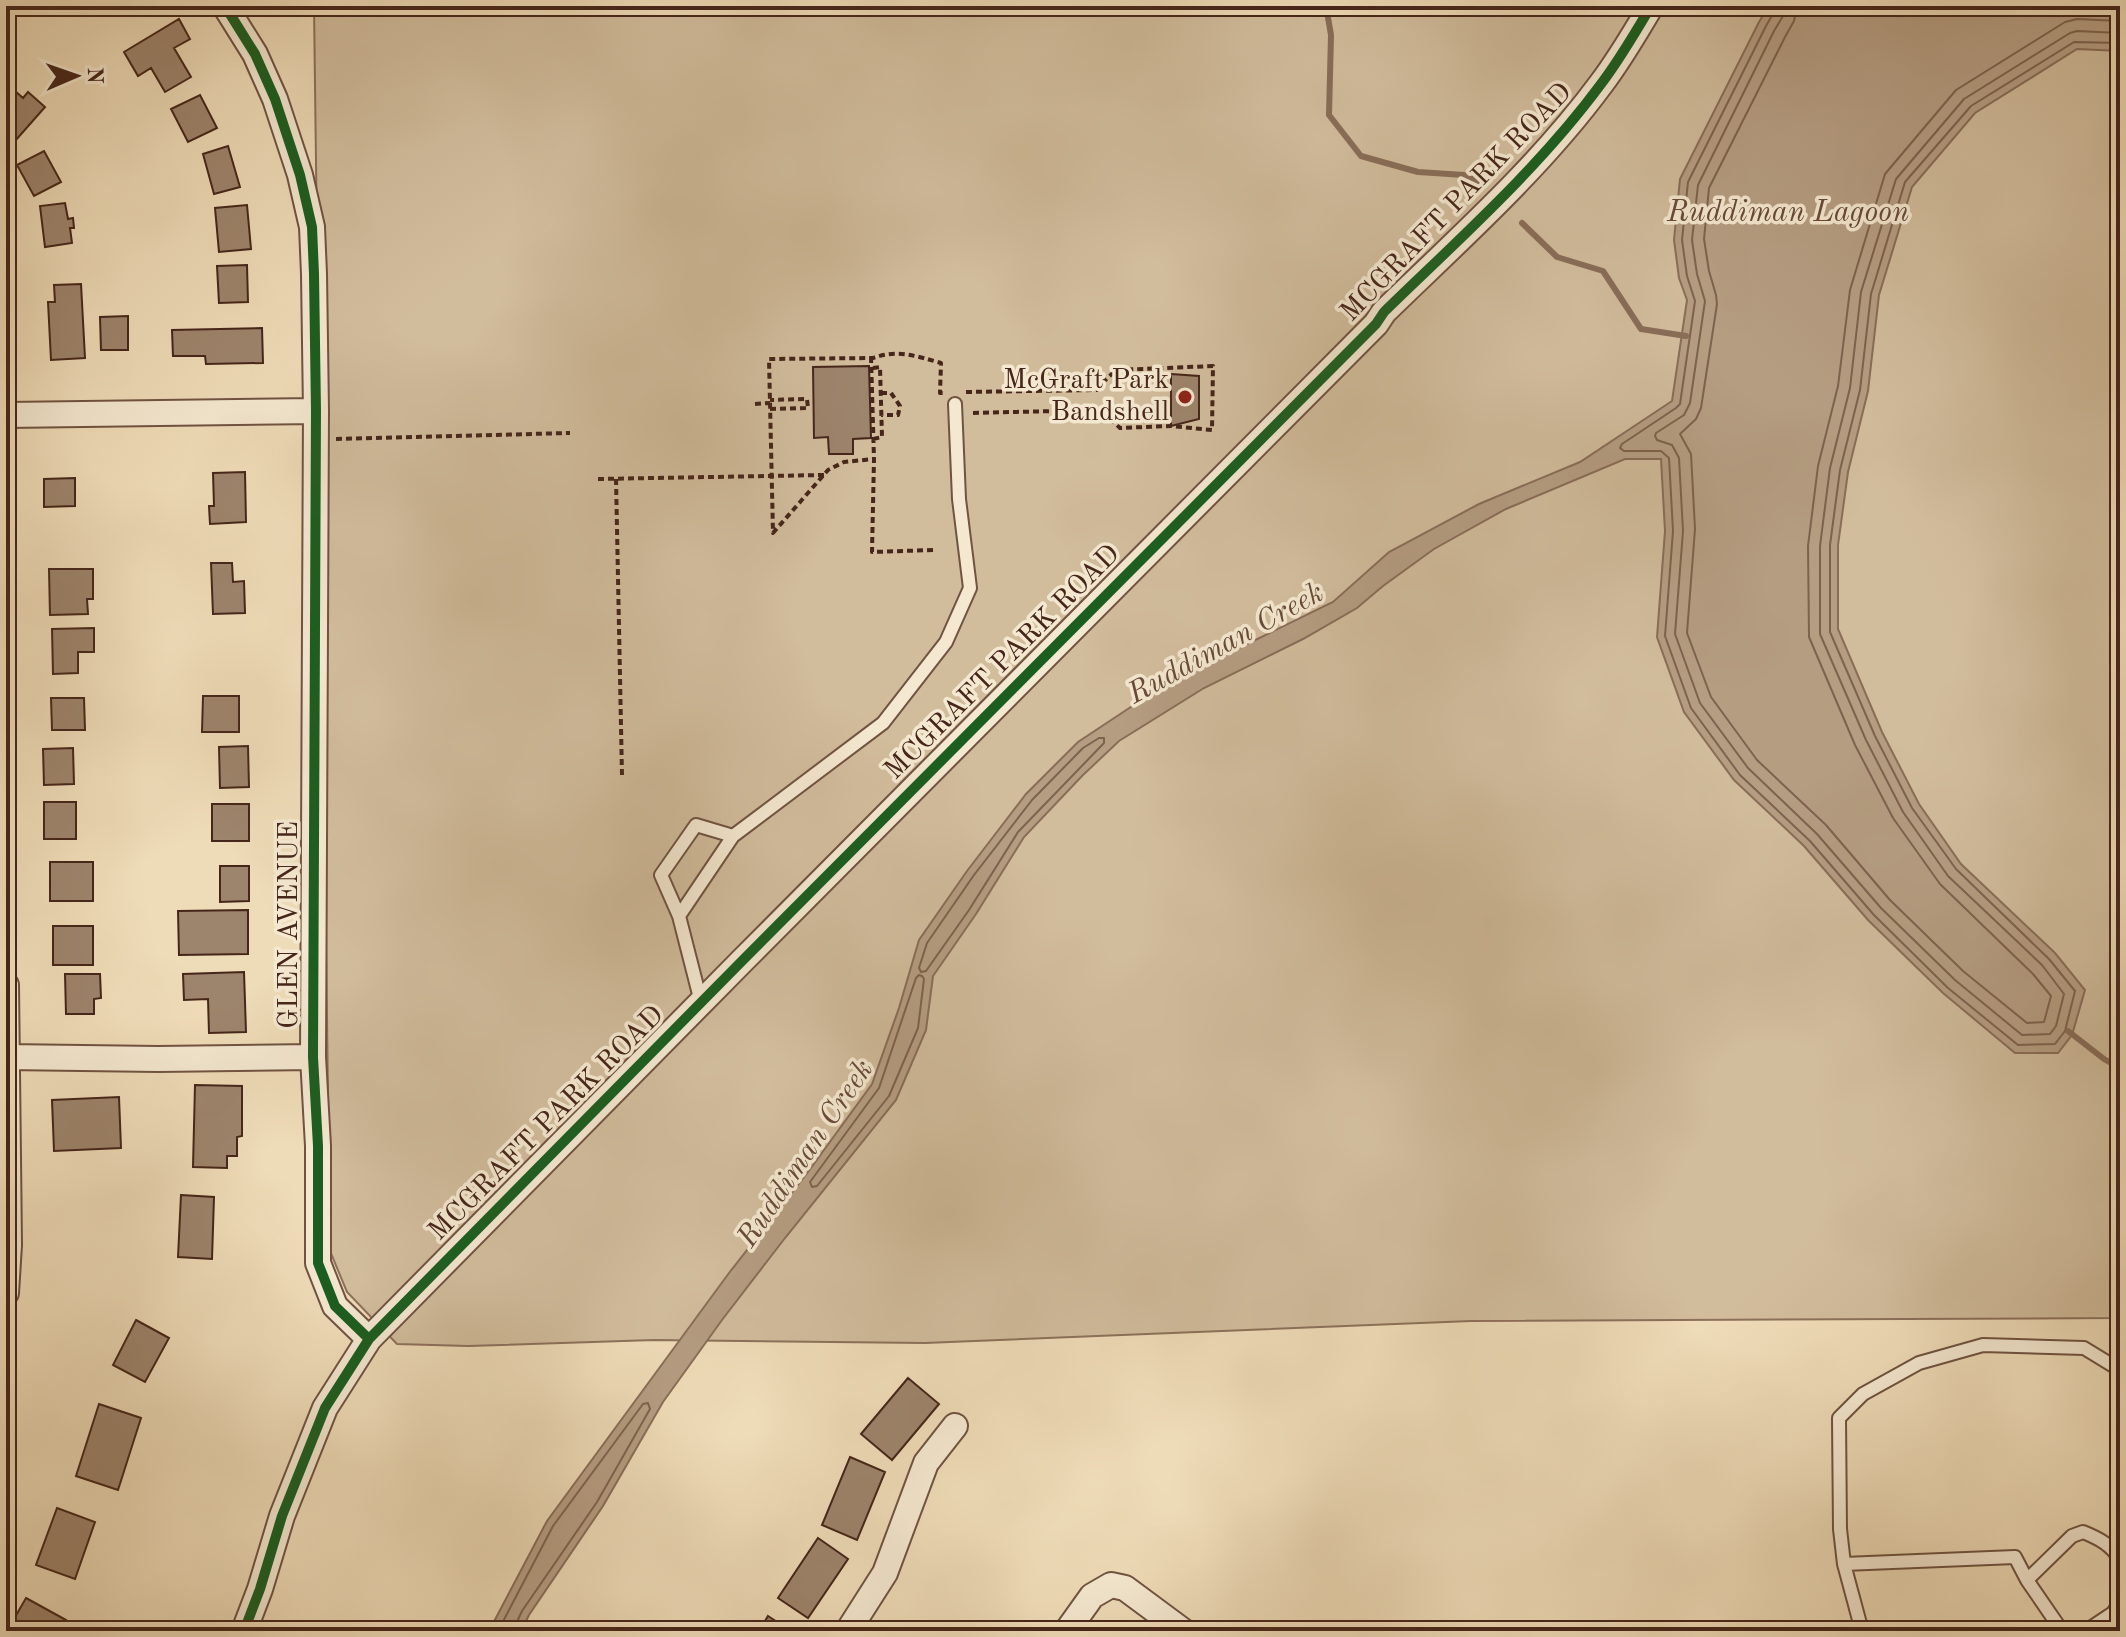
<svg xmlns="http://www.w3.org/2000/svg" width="2126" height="1637" viewBox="0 0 2126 1637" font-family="'Old Standard TT',serif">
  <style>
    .green { fill: #d1bc9c; stroke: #8c715b; stroke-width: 2 }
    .water { fill: #b59d82; stroke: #896d58; stroke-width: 2 }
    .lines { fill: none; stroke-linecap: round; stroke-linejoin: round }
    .shore { stroke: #7e624e; stroke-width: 2 }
    .stream { stroke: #896d58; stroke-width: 6 }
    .building { fill: #9d846c; stroke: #46261a; stroke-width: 2 }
    .lane-casing { stroke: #705341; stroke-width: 16 }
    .street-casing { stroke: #705341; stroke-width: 28 }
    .path { stroke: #46261a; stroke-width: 4; stroke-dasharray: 6 4; stroke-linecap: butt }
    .lane { stroke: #f4e8d0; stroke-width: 12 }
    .street { stroke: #f4e8d0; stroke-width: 24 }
    .cycleway-casing { stroke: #f4e8d0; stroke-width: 15 }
    .cycleway { stroke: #1b5e20; stroke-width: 10 }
    .poi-dot { fill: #8f2418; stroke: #f4e8d0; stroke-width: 3 }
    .labels { text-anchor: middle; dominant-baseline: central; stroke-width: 7; stroke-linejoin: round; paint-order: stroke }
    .street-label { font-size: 28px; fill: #46261a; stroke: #f4e8d0 }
    .poi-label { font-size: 28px; fill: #46261a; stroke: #f4e8d0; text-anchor: end }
    .water-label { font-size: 30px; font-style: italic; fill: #674a39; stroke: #f4e8d0 }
  </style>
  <rect width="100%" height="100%" fill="#eedbb7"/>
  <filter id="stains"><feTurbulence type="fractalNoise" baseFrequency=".0025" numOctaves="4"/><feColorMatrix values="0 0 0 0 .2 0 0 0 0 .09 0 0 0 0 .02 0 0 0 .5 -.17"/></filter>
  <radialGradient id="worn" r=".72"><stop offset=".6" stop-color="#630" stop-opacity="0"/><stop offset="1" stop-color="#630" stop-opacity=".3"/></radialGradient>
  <path class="green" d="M314 6H2120V296H2111L2115 1318 1471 1321 925 1343 654 1340 468 1346 397 1344 347 1292 330 1251Z"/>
  <path class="water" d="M1769 6H2120V51L2077 49 1975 113 1912 187 1879 295 1868 391 1848 472 1838 545V629L1882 732 1919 804 1961 864 2055 953 2085 990 2072 1035 2058 1053H2015L1943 993 1868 920 1804 846 1734 780 1684 712 1657 637 1665 531 1661 459H1625L1506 509 1434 549 1383 586 1357 608 1303 639 1204 688 1119 741 1082 776 1024 837 976 914 933 976 926 1030 896 1100 785 1238 722 1320 663 1402 603 1506 529 1615 521 1631H489L547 1521 729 1273 808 1172 872 1084 899 1008 919 940 967 871 1026 794 1078 742 1167 683 1333 602 1389 552 1479 504 1580 462 1672 401 1687 300 1679 278 1674 240 1680 179 1759 22Z"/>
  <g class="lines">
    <path class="shore" d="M1775 6 1774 12 1766 26 1688 182 1682 240 1687 276 1695 301 1680 404 1676 408 1622 444 1620 448 1624 451H1661L1669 458 1673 531 1665 636 1691 708 1740 775 1810 841 1874 915 1948 988 2018 1045 2055 1044 2065 1031 2075 991 2049 959 1956 869 1912 808 1875 736 1830 632V545L1840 470 1860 390 1871 294 1905 182 1971 106 2074 42 2120 43
      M1785 6 1783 16 1774 31 1698 185 1692 240 1697 274 1705 301 1690 403 1684 415 1656 433 1655 436 1657 440 1672 445 1679 458 1683 531 1675 634 1700 703 1748 768 1817 834 1881 908 1955 980 2022 1035 2050 1034 2056 1026 2064 994 2042 965 1948 876 1903 812 1866 740 1820 634V546L1830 468 1850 388 1861 292 1896 179 1964 99 2070 33 2077 31 2120 33
      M1797 6 1794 21 1785 37 1709 188 1704 239 1709 271 1716 295 1717 304 1701 408 1696 419 1680 434 1691 454 1695 529 1687 633 1711 697 1757 760 1826 825 1890 900 1963 971 2027 1023 2044 1022 2051 996 2033 974 1940 884 1893 818 1855 745 1809 637 1808 546 1818 466 1838 386 1850 290 1885 174 1956 90 2065 22 2077 19 2120 21
      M1099 738H1104V743L1018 832 969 910 926 971 921 972 919 968 927 943 974 875 1032 800 1083 748Z
      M919 975 922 976 924 979 918 1028 889 1096 817 1186 812 1187 810 1182 879 1088 916 978Z
      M498 1631 553 1526 643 1404 648 1403 650 1409 597 1502 522 1611 515 1626V1631"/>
    <path class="stream" d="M1326 6 1331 35 1329 115 1361 156 1418 172 1464 175 1478 182
      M1522 223 1557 257 1603 271 1641 329 1686 336
      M2068 1031 2104 1059 2120 1068"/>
  </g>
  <path class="building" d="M179 19 190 39 174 48 191 77 165 92 151 68 138 76 124 52Z
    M6 83 23 98 28 92 45 107 8 149 6 147Z
    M200 95 217 128 188 142 171 109Z
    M228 146 240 187 214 194 203 154Z
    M44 151 61 182 34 196 17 165Z
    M65 203 68 219 73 218 74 228H70L72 243 45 247 40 206Z
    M247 205 251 249 219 252 215 208Z
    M247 265 248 302 219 303 217 266Z
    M81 284 85 358 51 360 48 302H55L54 285Z
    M128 316V350H101L100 317Z
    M262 328 263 363 206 364 205 356H173L172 330Z
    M869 366 871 438 853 439V454H829L828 437 814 438 813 367Z
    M1171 374 1199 376V419L1171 426Z
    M245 472 246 522 210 524 209 506H214L213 473Z
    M75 478V506L44 507V479Z
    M211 563H232L233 582 244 581 245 613 213 614Z
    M49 569H93V599H87L88 614 50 615Z
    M94 628V652H78V673L53 674 52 629Z
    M203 696H239V732H202Z
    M51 698H84L85 730H52Z
    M248 746 249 787 220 788 219 747Z
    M73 748 74 784 44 785 43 749Z
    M44 802H76V839H44Z
    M212 804H249V841H212Z
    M50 862H93V901H50Z
    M220 866H249V901L220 902Z
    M248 910V954L179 955 178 911Z
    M53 926H93V965H53Z
    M244 972 246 1032 209 1033 208 999 184 1000 183 974Z
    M65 974H100L101 998 94 999V1014H66Z
    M195 1085 242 1086V1136L237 1137V1156H227V1168L193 1167Z
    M119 1097 121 1148 54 1151 52 1100Z
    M181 1195 214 1197 212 1259 178 1257Z
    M136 1320 169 1338 145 1382 113 1365Z
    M908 1378 939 1404 892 1460 861 1434Z
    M99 1404 141 1418 118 1490 76 1476Z
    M850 1457 885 1472 857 1540 822 1525Z
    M57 1508 95 1522 75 1579 36 1565Z
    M818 1538 848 1559 808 1618 778 1598Z
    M26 1598 66 1620 60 1631H7Z
    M768 1616 791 1631H759Z"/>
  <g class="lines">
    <defs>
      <path id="lane" d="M679 916 661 875 696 825 733 836
        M701 1002 679 916 733 836 883 723 946 642 970 588 959 499 955 404
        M1844 1564 1840 1529 1839 1418 1863 1394 1919 1363 1983 1345 2084 1348 2120 1370
        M2027 1580 2072 1536 2083 1532C2098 1538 2112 1545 2120 1560
        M1862 1631 1844 1564 2015 1557 2027 1580 2062 1631
        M2086 1631 2113 1613 2120 1602"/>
      <path id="street" d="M225 6 255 54 275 99 300 175 312 227 314 274 316 411 313 1057 318 1146V1263L335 1306 369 1339
        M6 415 316 411
        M6 985 9 1245 6 1293
        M6 1057 158 1059 313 1057
        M244 1631 260 1589 282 1516 325 1408 369 1339 741 962 1376 324 1384 312C1459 239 1539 168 1601 84 1620 59 1635 33 1651 6
        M848 1631 885 1573 926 1463 955 1426
        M1067 1631 1092 1596 1111 1585 1125 1588 1183 1631"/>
    </defs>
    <use href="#lane" class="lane-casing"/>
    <use href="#street" class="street-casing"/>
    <path class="path" d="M871 357 874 459
      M873 368 880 367 882 437 873 439
      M966 392 1097 390 1101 384 1116 370 1213 366 1212 430 1171 426 1120 428 1100 410 969 413
      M881 393H891L900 406 898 415H881
      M755 404 770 403
      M770 409 808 408 807 399 770 400
      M336 439 570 433
      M598 479 824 475
      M616 479 622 775
      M933 550 872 552 874 459 844 462 828 470 773 533 769 359 873 358C898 349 916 356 941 363L940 393H945"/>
    <use href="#lane" class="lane"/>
    <use href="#street" class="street"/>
    <defs>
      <path id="cycleway" d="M225 6 255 54 275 99 300 175 312 227 314 274 316 411 313 1057 318 1146V1263L335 1306 369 1339
        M244 1631 260 1589 282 1516 325 1408 369 1339 741 962 1376 324 1384 312C1459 239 1539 168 1601 84 1620 59 1635 33 1651 6"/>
    </defs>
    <use href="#cycleway" class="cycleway-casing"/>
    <use href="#cycleway" class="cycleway"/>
  </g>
  <circle class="poi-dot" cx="1185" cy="397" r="8"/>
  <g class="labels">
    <g class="street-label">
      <text transform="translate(1457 203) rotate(-46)">MCGRAFT PARK ROAD</text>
      <text transform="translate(1003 663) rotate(-45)">MCGRAFT PARK ROAD</text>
      <text transform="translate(290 925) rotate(-90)">GLEN AVENUE</text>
      <text transform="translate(547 1124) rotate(-45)">MCGRAFT PARK ROAD</text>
    </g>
    <g class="poi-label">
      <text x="1169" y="381">McGraft Park<tspan x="1169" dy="32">Bandshell</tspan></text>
    </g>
    <g class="water-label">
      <text x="1788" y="213">Ruddiman Lagoon</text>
      <text transform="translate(1226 644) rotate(-29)">Ruddiman Creek</text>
      <text transform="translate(806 1154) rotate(-56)">Ruddiman Creek</text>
    </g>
  </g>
  <rect width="2126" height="1637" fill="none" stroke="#eedbb7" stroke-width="32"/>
  <rect x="8" y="8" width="2110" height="1621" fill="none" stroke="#46261a" stroke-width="4"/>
  <rect x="16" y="16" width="2094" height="1605" fill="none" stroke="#46261a" stroke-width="2"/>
  <g transform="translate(76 76) rotate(88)" stroke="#f4e8d0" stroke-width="6" paint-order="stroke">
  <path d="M0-6L14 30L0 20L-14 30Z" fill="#46261a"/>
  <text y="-12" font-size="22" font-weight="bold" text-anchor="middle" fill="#46261a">N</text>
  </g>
  <rect width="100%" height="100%" filter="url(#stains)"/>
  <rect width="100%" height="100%" fill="url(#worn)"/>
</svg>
